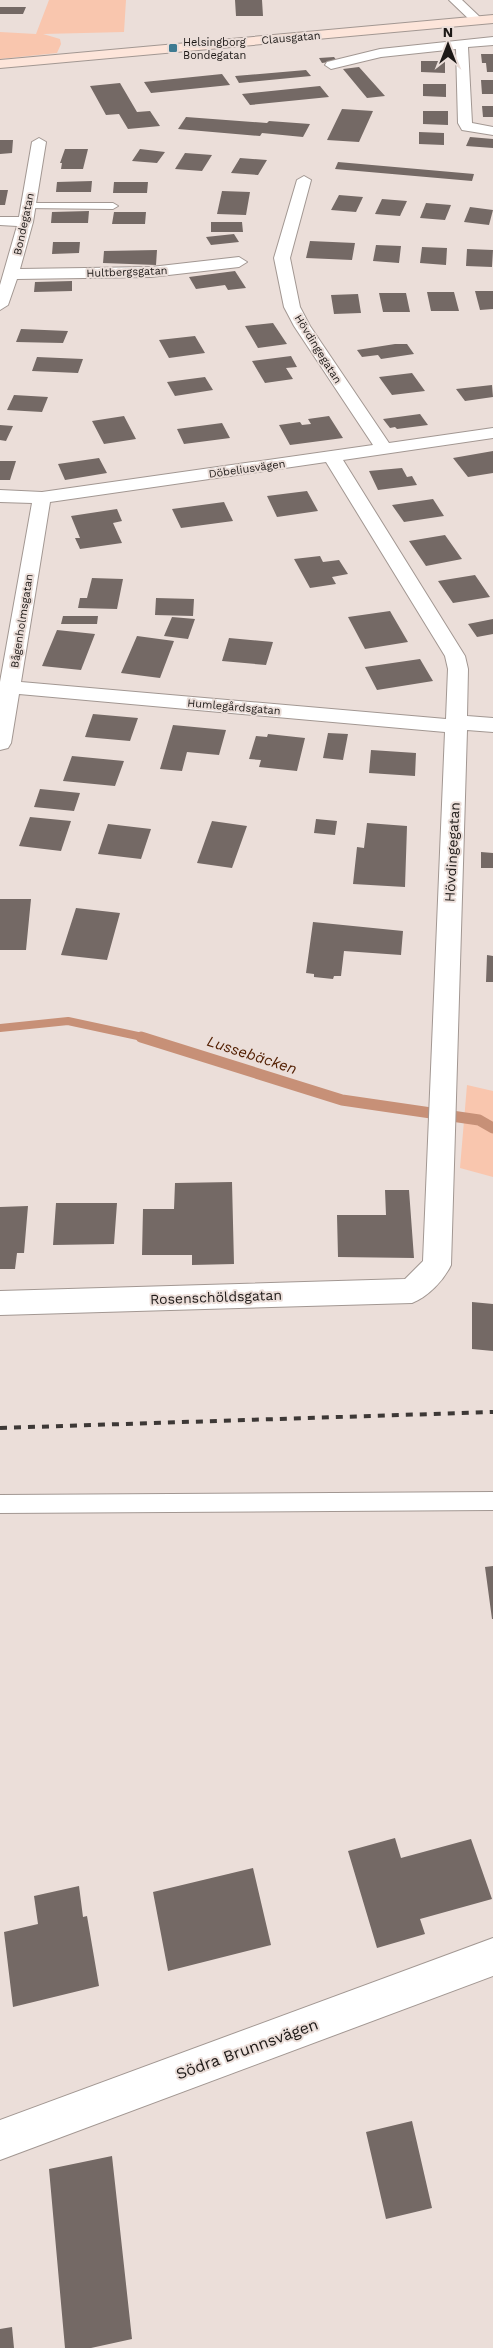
<svg xmlns="http://www.w3.org/2000/svg" width="493" height="2348" viewBox="0 0 493 2348" font-family="'Work Sans',sans-serif">
  <style>
    .green { fill: #f9c6ae }
    .lines { fill: none; stroke-linecap: round; stroke-linejoin: round }
    .stream-far1 { stroke: #c79077; stroke-width: 8 }
    .stream { stroke: #c79077; stroke-width: 11 }
    .building { fill: #746965 }
    .service-casing { stroke: #a29792; stroke-width: 2 }
    .minor-casing { stroke: #a29792; stroke-width: 2 }
    .tertiary-casing { stroke: #a29792; stroke-width: 2 }
    .secondary-casing { stroke: #a29792; stroke-width: 2 }
    .service { fill: #fff; fill-rule: evenodd }
    .minor { fill: #fff; fill-rule: evenodd }
    .tertiary { fill: #fff; fill-rule: evenodd }
    .secondary { fill: #fde5da; fill-rule: evenodd }
    .rail { stroke: #3d3836; stroke-width: 4; stroke-dasharray: 7 7; stroke-linecap: butt }
    .poi-dot { fill: #3e7a91; stroke: #ebded9; stroke-width: 2 }
    .labels { text-anchor: middle; dominant-baseline: central; stroke-width: 4; stroke-linejoin: round; paint-order: stroke }
    .far-street-label { font-size: 11px; fill: #1d1917; stroke: #ebded9 }
    .far-poi-label { font-size: 11px; fill: #1d1917; stroke: #ebded9; text-anchor: start }
    .street-label { font-size: 14px; fill: #1d1917; stroke: #ebded9 }
    .water-label { font-size: 15px; font-style: italic; fill: #542104; stroke: #ebded9 }
    .near-street-label { font-size: 16px; fill: #1d1917; stroke: #ebded9 }
  </style>
  <rect width="100%" height="100%" fill="#ebded9"/>
  <path class="green" d="M49 0H126L124 32 43 34 60 39 61 44 57 53 0 59V32L36 34Z
    M467 1085 493 1091V1177L460 1168Z"/>
  <g class="lines">
    <path class="stream-far1" d="M0 1028 68 1021 147 1038"/>
    <path class="stream" d="M141 1037 342 1100 479 1120 493 1128"/>
  </g>
  <path class="building" d="M235 0H262L263 16H236Z
    M0 7H26L23 14H0Z
    M481 54H493V72H487L486 63H482Z
    M334 57 337 61 322 63 319 58Z
    M421 61H445V73L421 72Z
    M359 67 385 96 367 98 343 69Z
    M306 70 311 76 239 83 235 76Z
    M222 74 230 85 151 93 144 82Z
    M481 80H493V94H482Z
    M120 83 137 112 150 111 160 126 128 129 119 114 106 115 90 86Z
    M423 84H446V97L423 96Z
    M320 86 329 97 250 105 242 94Z
    M482 106H493V117H483Z
    M342 109 373 111 359 142 327 140Z
    M423 111H448V125L423 124Z
    M186 117 267 123 269 121 310 124 303 137 262 133 260 136 178 129Z
    M419 132 444 133V145L419 144Z
    M470 137 493 139V148L466 146Z
    M0 140H13L12 153 0 154Z
    M65 149H88L83 169H61L62 163H60Z
    M140 149 165 152 157 163 132 161Z
    M185 153 212 155 202 171 175 169Z
    M240 158 267 160 258 175 231 173Z
    M338 162 474 174 472 181 335 169Z
    M92 181 91 192H56L57 182Z
    M114 182H148L147 193H113Z
    M0 190H8L5 205H0Z
    M222 191 250 192 246 215 217 214Z
    M339 195 363 197 356 212 331 210Z
    M382 199 407 201 400 216 375 214Z
    M426 203 451 205 445 220 420 218Z
    M470 207 493 210 489 225 464 222Z
    M89 211 88 223H51L52 212Z
    M114 212H146L145 224H112Z
    M211 222H242L243 232H211Z
    M234 234 239 242 211 245 206 237Z
    M310 241 355 243 352 260 306 258Z
    M53 242H80L79 253 52 254Z
    M376 245 401 246 399 263 373 261Z
    M422 247 447 248 446 265 420 263Z
    M467 249 493 250 492 267 466 266Z
    M157 250 156 265 103 263 104 251Z
    M235 271 246 288 228 290 225 285 196 289 189 277Z
    M72 281V291L34 292 35 282Z
    M475 291H493V309L480 310Z
    M427 292H454L459 311H431Z
    M379 293H406L410 312H383Z
    M358 294 361 313 334 314 331 295Z
    M273 323 287 344 258 348 245 326Z
    M21 329 68 331 63 343 16 342Z
    M195 336 205 353 169 358 159 340Z
    M395 344H407L414 354 381 359 378 355 362 357 357 350Z
    M291 356 297 367 286 368 293 379 265 383 252 361Z
    M37 357 83 359 78 373 32 371Z
    M412 373 425 391 392 395 379 377Z
    M205 377 213 390 175 396 167 382Z
    M492 385 493 397 465 401 456 389Z
    M14 395 48 397 42 412 7 410Z
    M420 414 428 425 397 429 395 427 390 428 383 419Z
    M124 416 136 439 104 444 92 421Z
    M329 416 343 438 290 445 279 425 300 422 302 425 311 424 308 419Z
    M222 423 230 438 184 444 177 429Z
    M0 425 13 426 6 441 0 440Z
    M493 451V473L468 477 453 458Z
    M99 458 107 473 65 480 58 464Z
    M0 461H16L10 480H0Z
    M402 468 407 477 412 476 417 485 378 490 369 471Z
    M307 491 318 511 277 517 267 496Z
    M433 499 444 516 404 522 392 505Z
    M224 502 233 521 181 528 172 509Z
    M117 509 122 521 113 523 122 543 80 549 75 538H80L71 516Z
    M445 535 462 559 426 566 409 541Z
    M320 556 323 562 339 560 348 574 332 577 336 584 310 588 294 559Z
    M475 575 490 597 453 603 438 581Z
    M92 578 123 579 117 609 78 608 80 598H87Z
    M156 598 194 599 193 616 155 615Z
    M390 611 408 642 365 649 348 617Z
    M63 616H98L97 624H61Z
    M172 617 195 619 188 639 164 636Z
    M493 619V634L477 637 468 624Z
    M57 630 95 634 81 670 42 666Z
    M137 636 174 641 160 678 121 673Z
    M229 638 273 642 266 665 222 661Z
    M420 659 433 681 377 690 365 667Z
    M93 714 138 718 130 741 85 737Z
    M173 725 226 730 219 755 187 752 182 771 160 769Z
    M328 733 348 734 343 760 323 758Z
    M268 734 305 738 297 771 259 767 261 760 249 759 256 736 267 737Z
    M371 750 416 753 415 776 369 773Z
    M72 756 124 761 115 786 63 781Z
    M40 789 80 793 74 811 34 807Z
    M30 817 71 821 61 851 19 846Z
    M316 819 337 821 335 835 314 833Z
    M212 821 247 826 232 868 197 863Z
    M367 823 407 826 405 887 353 884 357 847 364 848Z
    M108 824 151 829 141 859 98 854Z
    M481 852 493 853V868H481Z
    M0 899H31L26 950H0Z
    M76 908 120 913 107 960 61 955Z
    M313 922 403 931 401 955 344 951 341 976H334L333 979 314 977V974L306 973Z
    M487 955 493 956V982H486Z
    M232 1182 234 1264 192 1265V1255H142L143 1209H174L175 1183Z
    M385 1190H409L414 1258 338 1257 337 1215H386Z
    M56 1203H117L114 1244 53 1245Z
    M28 1206 24 1253H17L15 1269H0V1207Z
    M472 1302 493 1304V1351L472 1349Z
    M493 1566V1619H492L485 1567Z
    M395 1838 401 1858 471 1839 492 1899 420 1919 425 1934 377 1948 348 1851Z
    M253 1868 271 1945 168 1971 153 1892Z
    M79 1886 83 1917 87 1916 99 1986 13 2007 4 1932 38 1924 34 1896Z
    M412 2121 432 2208 386 2219 366 2132Z
    M112 2156 132 2339 91 2348H65L49 2169Z
    M12 2327 14 2348H0V2329Z"/>
  <g class="lines">
    <defs>
      <path id="service" d="M28 203H113L118 206 113 209 25 208 23 206Z
        M493 1492V1510L0 1513V1495Z"/>
      <path id="minor" d="M449 0H462L483 20 481 23H473Z
        M493 37V45L468 47 472 123 493 127V135L462 130 458 123 456 49 381 57 331 69 325 65 327 62 380 49Z
        M39 138 46 142 33 222 20 269 151 267 239 257 247 262 239 267 151 277 17 279 8 305 0 310V285L17 226 0 225V217H19L32 142Z
        M304 176 311 180 290 258 300 307 310 326 389 443 493 428V438L343 460 465 656 468 669 467 716 493 718V732L467 730 451 1265C444 1280 428 1297 412 1303L0 1315V1291L405 1279 423 1261 445 732 19 694 11 743 8 748 0 750V682L32 503 0 502V490L42 492 373 445 294 326 284 307 274 258 297 180ZM326 462 445 656 448 669 446 719 21 682 50 502Z"/>
      <path id="tertiary" d="M493 1938V1976L0 2160V2120Z"/>
      <path id="secondary" d="M493 15V23L0 68V60Z"/>
    </defs>
    <use href="#service" class="service-casing"/>
    <use href="#minor" class="minor-casing"/>
    <use href="#tertiary" class="tertiary-casing"/>
    <use href="#secondary" class="secondary-casing"/>
    <use href="#service" class="service"/>
    <use href="#minor" class="minor"/>
    <use href="#tertiary" class="tertiary"/>
    <use href="#secondary" class="secondary"/>
    <path class="rail" d="M0 1428 493 1412"/>
  </g>
  <rect class="poi-dot" x="168" y="43" width="10" height="10" rx="2.5"/>
  <g class="labels">
    <g class="far-street-label">
      <text transform="translate(291 38) rotate(-5)">Clausgatan</text>
      <text transform="translate(24 224) rotate(-78)">Bondegatan</text>
      <text transform="translate(127 272) rotate(-2)">Hultbergsgatan</text>
      <text transform="translate(318 349) rotate(58)">Hövdingegatan</text>
      <text transform="translate(247 469) rotate(-8)">Döbeliusvägen</text>
      <text transform="translate(22 621) rotate(-81)">Bågenholmsgatan</text>
      <text transform="translate(234 707) rotate(5)">Humlegårdsgatan</text>
    </g>
    <g class="far-poi-label">
      <text x="183" y="42">Helsingborg<tspan x="183" dy="13">Bondegatan</tspan></text>
    </g>
    <g class="street-label">
      <text transform="translate(452 852) rotate(-87)">Hövdingegatan</text>
      <text transform="translate(216 1297) rotate(-2)">Rosenschöldsgatan</text>
    </g>
    <g class="water-label">
      <text transform="translate(252 1055) rotate(18)">Lussebäcken</text>
    </g>
    <g class="near-street-label">
      <text transform="translate(247 2049) rotate(-20)">Södra Brunnsvägen</text>
    </g>
  </g>
  <g transform="translate(448 45)" stroke="#ebded9" stroke-width="4" paint-order="stroke">
  <path d="M0-4L9 19L0 12L-9 19Z" fill="#1d1917"/>
  <text y="-8" font-size="14" font-weight="bold" text-anchor="middle" fill="#1d1917">N</text>
  </g>
</svg>
